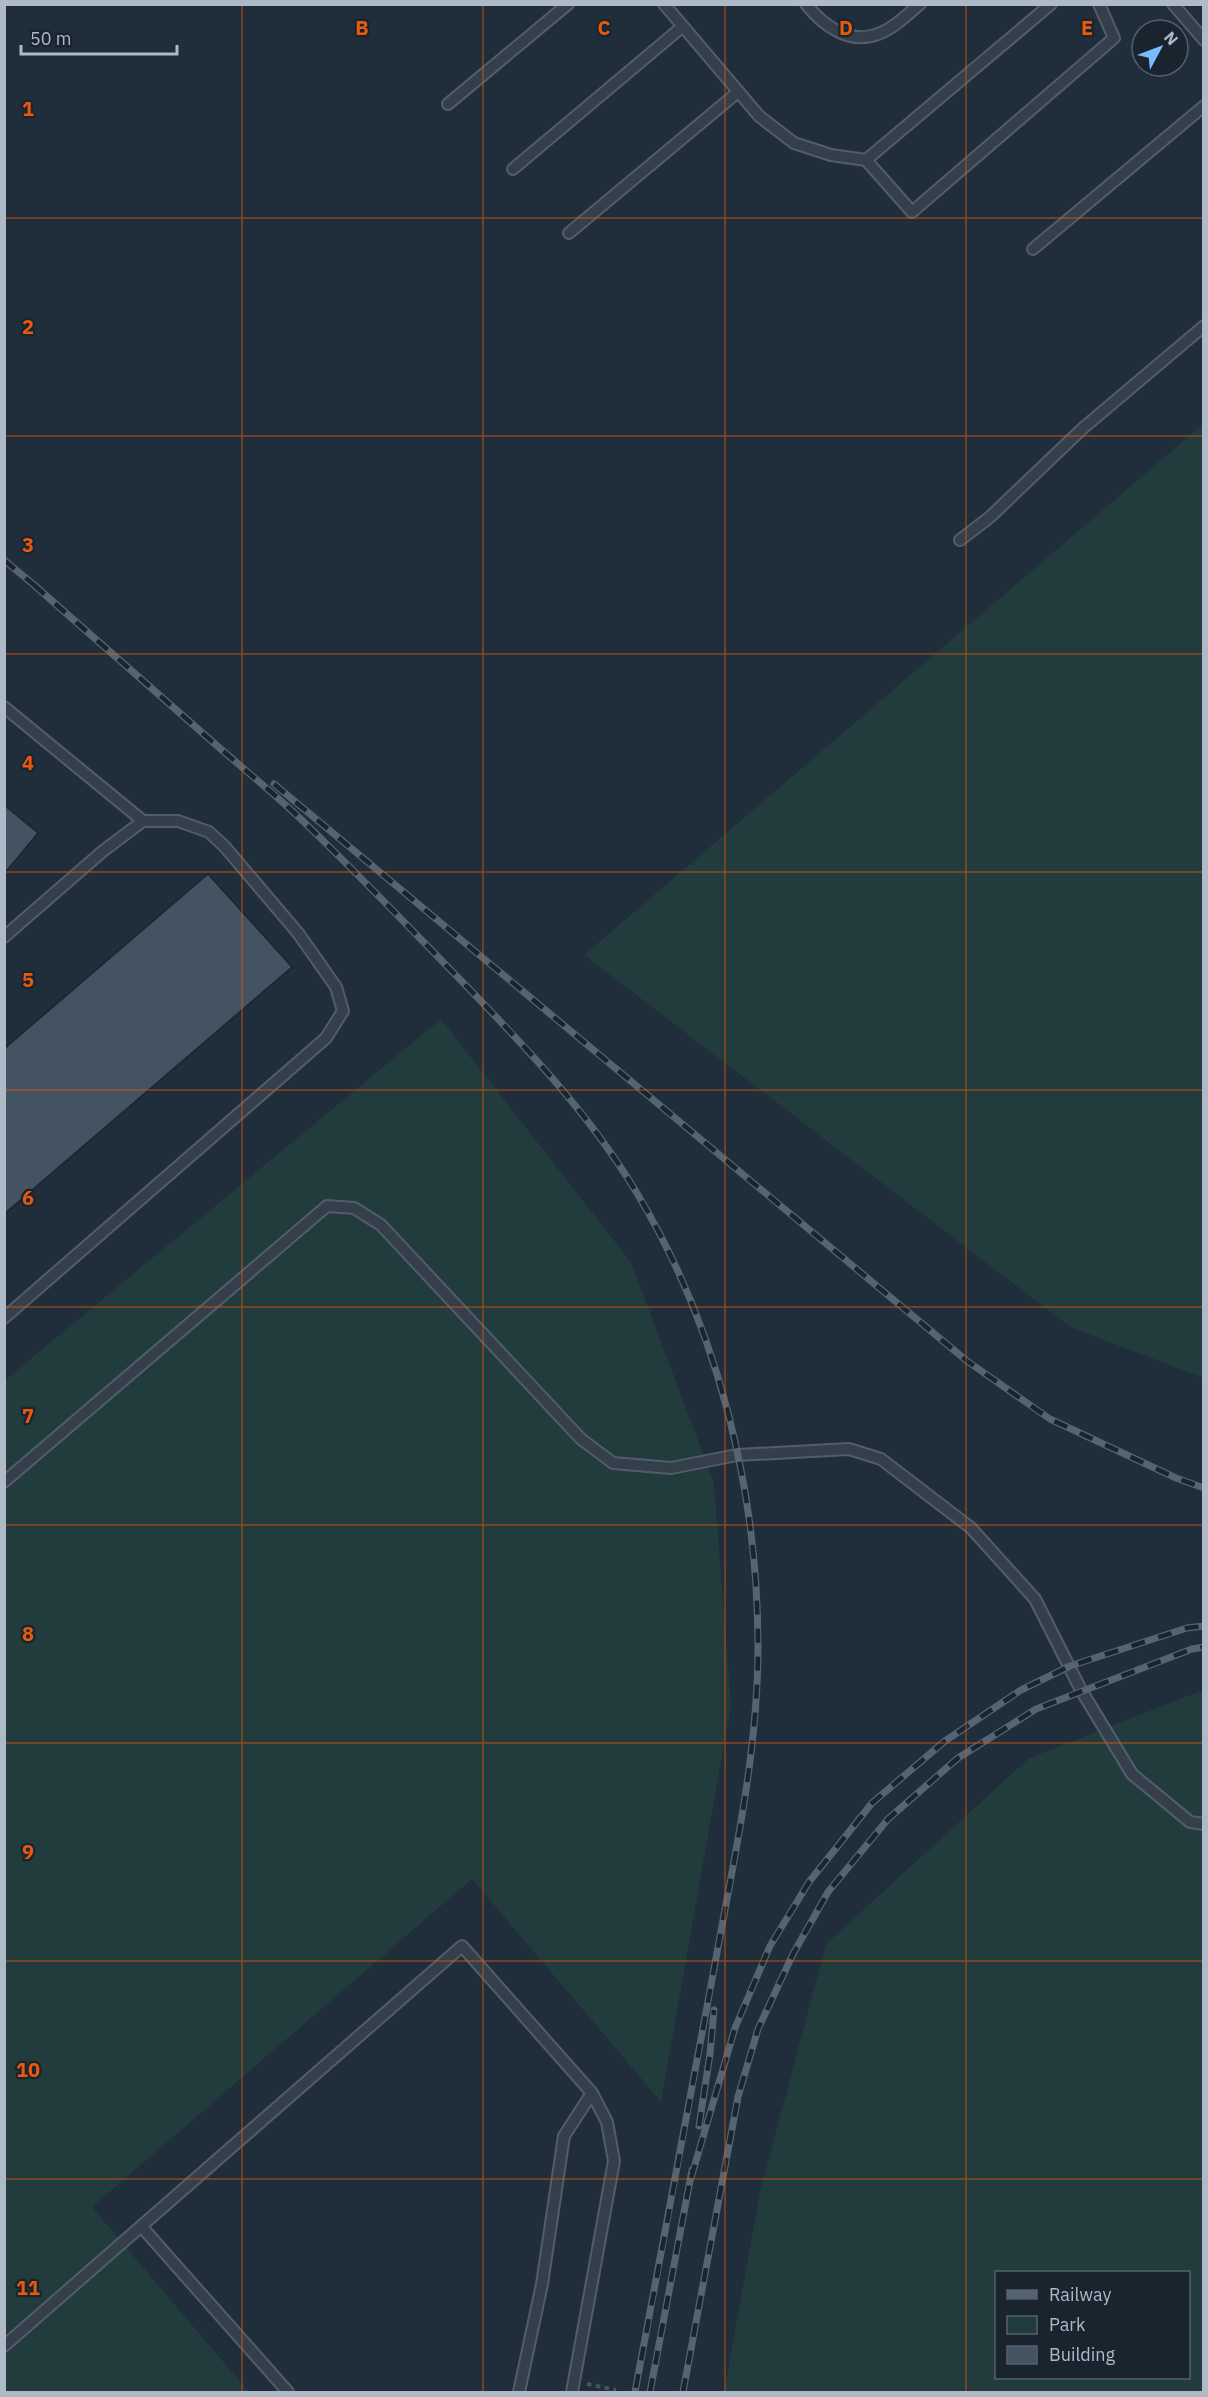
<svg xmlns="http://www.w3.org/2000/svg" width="1208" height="2397" viewBox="0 0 1208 2397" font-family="'IBM Plex Sans',sans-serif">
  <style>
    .green { fill: #223b3c; fill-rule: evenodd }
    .building { fill: #435362; stroke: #1b2631; stroke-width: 1.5 }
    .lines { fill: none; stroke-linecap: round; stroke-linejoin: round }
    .service-casing { stroke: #515d68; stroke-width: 14 }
    .path { stroke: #405859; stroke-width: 4; stroke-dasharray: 4.5 4.5; stroke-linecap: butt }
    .service { stroke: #343f4b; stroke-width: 10 }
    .rail-casing { stroke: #556472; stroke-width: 7 }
    .rail { stroke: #19242f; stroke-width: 4.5; stroke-dasharray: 14; stroke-linecap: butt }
    .grid { fill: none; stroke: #e8590c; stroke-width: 1.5; stroke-opacity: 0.55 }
    .grid-label { font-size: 20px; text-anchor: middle; font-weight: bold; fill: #e8590c; stroke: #19242f; stroke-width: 4.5; stroke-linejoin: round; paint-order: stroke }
  </style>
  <rect width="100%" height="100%" fill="#202d3a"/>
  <path class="green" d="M1203 424V1378L1070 1327 584 955Z
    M441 1019 631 1262 714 1483 731 1705 661 2102 472 1879 92 2207 249 2392H5V1380Z
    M1203 1690V2392H724L760 2192 826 1944 1029 1758ZM996 2272H1188V2378H996Z"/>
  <path class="building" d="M4 805 38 833 4 874Z
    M208 874 292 967 4 1214V1049Z"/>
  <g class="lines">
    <defs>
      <path id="service" d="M664 4 759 116 794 143 831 155 866 160 1051 4
        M806 4C823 26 850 45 878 34 894 28 907 15 920 4
        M1173 4 1204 40
        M448 104 568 4
        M866 160 912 212 1114 38 1099 4
        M513 169 682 27
        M569 233 738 92
        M1033 249 1204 106
        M960 540 990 517 1082 429 1204 326
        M4 707 143 821
        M4 937 103 851 143 821H178L209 832 225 847 298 933 336 987 343 1011 326 1038 4 1318
        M4 1482 327 1206 354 1208 381 1225 581 1439 613 1463 671 1468 737 1455 849 1449 881 1459 971 1528 1035 1599 1081 1690 1132 1774 1190 1822 1204 1824
        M141 2226 288 2392
        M4 2346 462 1946 592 2093 564 2136 542 2284 519 2392
        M572 2392 614 2161 607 2122 592 2093"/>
    </defs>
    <use href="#service" class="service-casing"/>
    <path class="path" d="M587 2384 616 2390"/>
    <use href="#service" class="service"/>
    <defs>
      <path id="rail" d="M4 560 39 589
        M34 585C94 638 155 691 215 744 247 772 280 798 310 828 355 871 399 917 443 962 514 1035 586 1107 638 1195 718 1329 758 1491 758 1647 758 1755 733 1863 714 1969 688 2110 662 2251 635 2392
        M274 784 967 1361 1050 1419 1176 1478 1204 1488
        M699 2126 710 2054 714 2010
        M691 2178 735 2028 770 1946 809 1882 872 1803 945 1741 1021 1690 1070 1666 1187 1628 1204 1626
        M650 2392 692 2170
        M683 2392 738 2097 758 2029 793 1954 828 1892 888 1819 958 1758 1036 1709 1192 1649 1204 1647"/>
    </defs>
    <use href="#rail" class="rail-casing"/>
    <use href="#rail" class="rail"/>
  </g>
  <path class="grid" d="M242 4V2392M483 4V2392M725 4V2392M966 4V2392M4 218H1204M4 436H1204M4 654H1204M4 872H1204M4 1090H1204M4 1307H1204M4 1525H1204M4 1743H1204M4 1961H1204M4 2179H1204"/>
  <g class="grid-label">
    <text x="362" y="35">B</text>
    <text x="604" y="35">C</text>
    <text x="846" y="35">D</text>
    <text x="1087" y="35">E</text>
    <text x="28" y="116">1</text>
    <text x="28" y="334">2</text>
    <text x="28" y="552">3</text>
    <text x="28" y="770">4</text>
    <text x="28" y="987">5</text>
    <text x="28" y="1205">6</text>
    <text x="28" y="1423">7</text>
    <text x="28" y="1641">8</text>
    <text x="28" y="1859">9</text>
    <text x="28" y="2077">10</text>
    <text x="28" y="2295">11</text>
  </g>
  <rect width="1208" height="2397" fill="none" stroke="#aebac7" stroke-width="12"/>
  <rect x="995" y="2271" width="195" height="108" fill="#19242f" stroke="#55606c" stroke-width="1.5"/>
  <rect x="1007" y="2290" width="30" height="9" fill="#556472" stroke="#55606c" stroke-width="1.5"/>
  <text x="1049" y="2301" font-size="18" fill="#aebac7">Railway</text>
  <rect x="1007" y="2316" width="30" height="18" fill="#223b3c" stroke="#55606c" stroke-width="1.5"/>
  <text x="1049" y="2331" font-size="18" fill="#aebac7">Park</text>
  <rect x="1007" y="2346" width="30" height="18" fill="#435362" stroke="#55606c" stroke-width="1.5"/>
  <text x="1049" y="2361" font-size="18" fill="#aebac7">Building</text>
  <g transform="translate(1160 48) rotate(49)"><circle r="28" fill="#19242f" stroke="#55606c" stroke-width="1.5"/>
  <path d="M0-4.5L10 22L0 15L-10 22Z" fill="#7cb9fe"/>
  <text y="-9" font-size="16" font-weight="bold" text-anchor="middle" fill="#aebac7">N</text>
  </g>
  <path d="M21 45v9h156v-9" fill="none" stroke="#aebac7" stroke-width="3"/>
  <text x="30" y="45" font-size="18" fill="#aebac7" stroke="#19242f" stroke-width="4.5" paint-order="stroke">50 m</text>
</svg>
